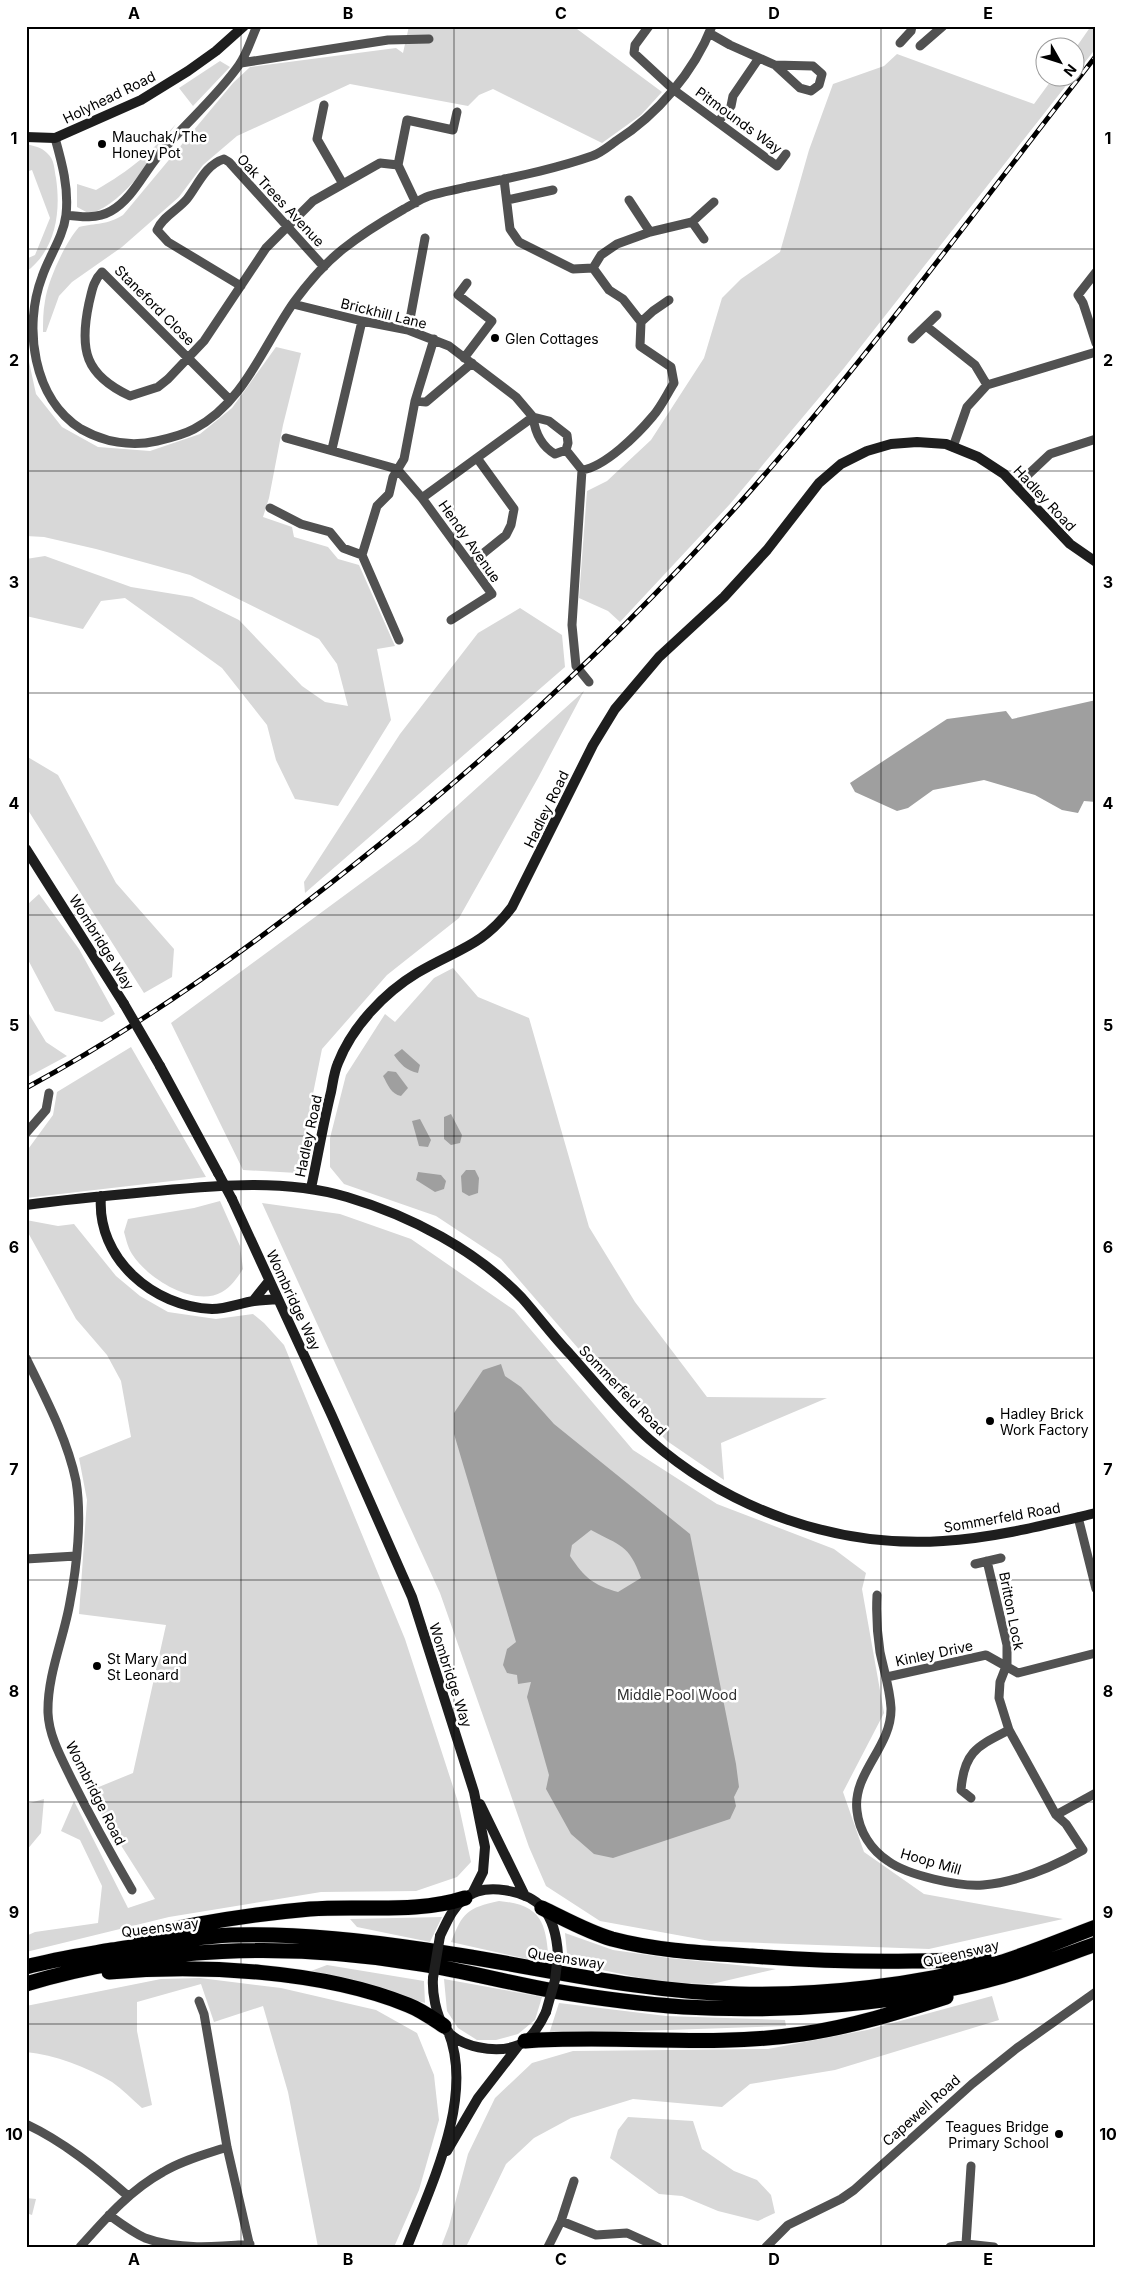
<svg xmlns="http://www.w3.org/2000/svg" width="1122" height="2273" viewBox="0 0 1122 2273" font-family="Inter,sans-serif">
  <style>
    .green { fill: #d8d8d8 }
    .water { fill: #9f9f9f; fill-rule: evenodd }
    .lines { fill: none; stroke-linecap: round; stroke-linejoin: round }
    .highway-casing { stroke: #dbdbdb; stroke-width: 16 }
    .street { stroke: #515151; stroke-width: 9 }
    .secondary { stroke: #1e1e1e; stroke-width: 10 }
    .highway { stroke: #000; stroke-width: 15 }
    .rail-casing { stroke: #000; stroke-width: 5 }
    .rail { stroke: #fff; stroke-width: 3; stroke-dasharray: 9; stroke-linecap: butt }
    .secondary-bridge { stroke: #1e1e1e; stroke-width: 10 }
    .grid { fill: none; stroke: #000; stroke-width: 1; stroke-opacity: 0.55 }
    .poi-dot { fill: #000; stroke: #fff; stroke-width: 2 }
    .labels { text-anchor: middle; dominant-baseline: central; stroke-width: 5; stroke-linejoin: round; paint-order: stroke }
    .street-label { font-size: 14px; fill: #000; stroke: #fff }
    .poi-label { font-size: 14px; fill: #000; stroke: #fff; text-anchor: start }
    .park-label { font-size: 14px; fill: #2f2f2f; stroke: #fff }
    .neatline { fill: none; stroke: #000; stroke-width: 2 }
    .grid-label { font-size: 16px; text-anchor: middle; font-weight: bold; fill: #000 }
  </style>
  <rect width="100%" height="100%" fill="#fff"/>
  <path class="green" d="M409 26H573L662 92 641 115 602 143 493 89 479 95 468 106 350 84 237 136 203 165 179 197 122 247 72 282 59 296 46 332H43C43 322 43 311 45 301 48 280 65 243 79 227 96 223 107 225 123 215L233 83 250 67 396 48 403 53Z
    M1091 26H1096V48L1075 75V49Z
    M897 54 1034 104 1053 78H1072L844 368 730 504 620 622 608 611 579 598 587 491 607 481 651 440 704 358 722 298 741 279 780 252 809 150 833 84 884 66Z
    M220 61 230 67 193 106 179 88Z
    M176 124C152 156 129 200 90 214L77 207V184L96 190C131 170 150 153 176 124Z
    M26 144C34 146 41 147 47 153 55 160 54 169 56 178 61 212 56 250 26 272V259L35 255 50 218 32 170 26 172Z
    M276 347 301 353 283 425 269 498 263 517 292 527 294 537 328 547 338 559 359 565 395 646 377 649 391 720 338 806 295 799 276 760 267 725 222 668 125 598 101 601 83 629 26 616V559L45 556 131 587 192 597 239 620 302 686 325 702 348 706 337 664 319 639 190 575 96 549 44 537 26 536V348L36 394 62 427 98 447 150 451 200 434 232 408Z
    M520 608 562 635 565 667 305 893 304 882 400 734 478 633Z
    M584 691 538 778 459 918 387 975 322 1049 297 1173 243 1170 171 1023 417 842Z
    M26 756 58 775 116 883 174 949 172 977 144 993 26 807Z
    M39 894 79 949 115 1014 102 1022 55 1011 26 956V911L28 904Z
    M453 968 478 997 529 1018 589 1227 635 1302 707 1397 827 1398 721 1443 724 1480 667 1441 590 1362 501 1259 436 1216 344 1184 330 1167V1138L346 1075 385 1014 395 1022 434 978Z
    M26 1009 46 1042 67 1056 26 1078Z
    M131 1047 206 1177 26 1198V1152L53 1115 57 1092Z
    M220 1201 240 1246 243 1269C237 1278 231 1287 222 1292 194 1308 147 1278 132 1254 128 1248 126 1239 124 1232L128 1219 194 1208Z
    M262 1203 340 1214 411 1239 514 1310 633 1450 717 1504 834 1549 866 1573 862 1589 884 1713 843 1792 864 1852 924 1894 1063 1919 929 1949 710 1941 600 1921 546 1886 529 1847 440 1593Z
    M26 1220 58 1226 74 1224 116 1276 140 1296 168 1312 216 1319 253 1314 264 1323 284 1345 405 1639 458 1802 471 1862 457 1877 416 1891 321 1892 169 1917 26 1952V1936L35 1932 98 1923 102 1886 80 1840 61 1831 74 1801 128 1908 155 1899 98 1809 89 1791 133 1773 166 1625 79 1614 87 1500 79 1458 131 1437 121 1381 107 1355 76 1319 26 1229Z
    M44 1799 41 1833 26 1851V1804Z
    M499 1901C544 1905 546 1925 549 1964L451 1942C463 1912 467 1908 499 1901Z
    M442 1917 430 1942 357 1927 350 1919Z
    M565 1933 613 1950 669 1958 776 1969 712 1984 665 1983 568 1963Z
    M327 1965 424 1981 425 2003 311 1971Z
    M200 1978 281 1988 376 2010 417 2033 434 2075 439 2120 419 2190 394 2247H318L288 2092 263 2006 214 2022 201 1984 137 2002V2031L152 2105 142 2108C132 2099 122 2089 112 2082 87 2067 55 2055 26 2052V2006L161 1979Z
    M444 1979 542 1997 535 2020 518 2034 496 2040H477L458 2028 447 2011Z
    M992 1996 999 2020 835 2070 750 2084 722 2107 633 2099 571 2118 534 2138 506 2164 466 2247H441L449 2226 468 2154 495 2098 532 2063 573 2051 768 2049 867 2030Z
    M559 2003 666 2016 785 2020 786 2026 549 2034Z
    M628 2117 693 2121 702 2149 734 2171 757 2180 771 2195 775 2213 758 2221 718 2211 682 2196 659 2194 610 2158 618 2130Z
    M26 2198 36 2199 32 2215 26 2213Z"/>
  <path class="water" d="M1096 700V802L1084 801 1078 813 1062 810 1035 795 984 780 933 790 908 808 897 811 855 792 850 783 947 719 1006 711 1012 719Z
    M402 1049 420 1065 418 1073C407 1071 400 1064 394 1055Z
    M388 1071 396 1072 408 1088 401 1096C391 1094 388 1085 383 1076Z
    M451 1114 462 1135 460 1143 451 1145 444 1139V1117Z
    M420 1119 431 1140 428 1147 419 1146 412 1121Z
    M466 1170H475L479 1178 478 1193 469 1196 462 1192 461 1176Z
    M418 1172 441 1175 446 1181 444 1189 435 1192 416 1180Z
    M501 1364 505 1376 521 1387 554 1424 690 1534 736 1764 739 1787 734 1797 736 1806 730 1819 613 1858 594 1854 571 1834 546 1789 549 1775 527 1697 531 1682 518 1684 517 1675 507 1673 503 1665 507 1649 516 1642 454 1434V1413L483 1370ZM591 1530C620 1546 629 1544 641 1578L618 1592C593 1585 585 1578 570 1556L572 1545Z"/>
  <g class="lines">
    <defs>
      <path id="highway" d="M542 1908C565 1919 588 1932 612 1939 657 1951 705 1953 752 1956 805 1960 858 1962 912 1961 936 1961 960 1961 984 1957
        M141 1936C197 1923 253 1914 310 1909 362 1905 416 1914 465 1898
        M26 1967C55 1959 83 1955 112 1950 151 1944 191 1937 231 1935 296 1933 362 1940 426 1950 531 1965 634 1992 739 1994 824 1996 917 1985 999 1963 1031 1953 1064 1939 1096 1927
        M109 1972C200 1964 322 1970 408 2005 421 2010 432 2018 444 2026
        M26 1984C153 1946 290 1942 421 1964 465 1971 509 1983 554 1991 596 1998 641 2004 684 2007 786 2013 904 2004 1003 1976 1035 1967 1065 1955 1096 1944
        M525 2041C617 2034 710 2048 802 2034 851 2027 899 2012 946 1997"/>
    </defs>
    <use href="#highway" class="highway-casing"/>
    <path class="street" d="M649 26 635 45 634 53 674 90 777 166 786 154
      M709 33 730 45 775 65 800 88 811 91 819 85 822 74 813 66 775 65
      M900 43 911 31 912 26
      M920 46 943 26
      M241 63 388 40 429 39
      M324 105 317 139 343 184
      M718 122 731 106 733 96 759 58
      M55 138C62 163 69 188 66 215 63 238 49 256 42 277 23 327 33 399 81 429 104 442 131 447 157 441 170 438 183 435 194 429 244 403 263 346 294 302 308 283 324 264 343 249 362 234 383 221 404 209 412 205 420 199 429 196 441 192 455 190 467 187 509 178 552 170 592 156 601 153 609 146 616 141 657 115 694 72 712 26
      M398 165 407 120 453 130 457 112
      M504 179 510 229 519 242 573 269 593 268 601 255 617 244 650 232 692 222 714 202
      M507 200 553 190
      M629 200 650 232
      M66 215C81 217 97 219 111 211 132 199 143 174 158 156 183 125 216 98 239 65 247 54 251 39 257 26
      M692 222 704 239
      M1096 272 1078 295 1083 303 1096 343
      M241 286 168 242 157 230C162 217 178 210 187 199 198 185 205 165 224 159L229 162 324 267
      M293 304 362 321 408 330 449 346 516 397 533 417 549 421 567 435 568 443 566 450 555 454C541 446 535 432 533 417
      M641 322 653 311 669 300
      M926 326 975 365 987 385
      M408 330 425 238
      M912 339 937 315
      M464 358 492 321 458 295 467 283
      M230 400 102 272C93 281 92 291 89 303 79 350 85 375 130 396L158 387 168 379 204 341 266 248 313 201 380 163 398 165 416 203
      M415 401 426 402 472 363
      M286 438 397 469
      M953 447 967 407 987 385 1096 352
      M332 449 362 321
      M566 450 582 470 572 625 576 666 589 682
      M397 469 422 498 492 594 451 620
      M582 470C605 467 638 434 653 416 661 407 667 394 674 383L671 367 640 346 641 322 623 299 609 290 593 268
      M1016 486 1050 454 1096 439
      M422 498 533 417
      M270 508 301 524 330 532 343 548 362 555
      M470 564 506 535 511 525 514 509 477 458
      M399 640 362 555 377 506 389 494 393 477 404 459 415 401 434 339
      M26 1133 46 1110 49 1093
      M26 1358C45 1397 67 1438 76 1481 82 1517 77 1566 70 1602 64 1638 47 1675 48 1713 49 1737 62 1759 72 1780 91 1818 111 1854 132 1890
      M1078 1517 1096 1589
      M26 1559 76 1556
      M975 1564 1001 1558
      M877 1595C876 1615 877 1633 880 1652 884 1671 890 1689 891 1708 892 1747 852 1773 857 1811 859 1831 871 1850 888 1861 907 1875 959 1887 983 1885 1017 1882 1053 1867 1083 1850L1066 1824 1056 1815 1009 1730 999 1698 1000 1682 1007 1664V1645L987 1561
      M887 1677 986 1655 1018 1673 1096 1653
      M971 1798 961 1790C964 1751 978 1746 1009 1730
      M1056 1815 1096 1793
      M199 2001 204 2014 227 2147 250 2247
      M26 2124C64 2142 96 2168 128 2196
      M109 2215C120 2223 132 2232 145 2238 177 2250 216 2247 250 2244
      M561 2221 596 2235 627 2233 658 2247
      M966 2244 971 2166
      M80 2247C105 2219 130 2190 163 2172 183 2160 206 2154 227 2147
      M548 2247 561 2221 574 2181
      M766 2247 788 2225 841 2199 854 2190 972 2084 1017 2048 1096 1992
      M950 2247 966 2244 994 2247"/>
    <path class="secondary" d="M26 137 55 138 141 100 188 71 216 51 244 26
      M26 849 124 1004
      M160 1066 218 1173
      M311 1188C318 1156 323 1124 331 1092 333 1082 334 1072 338 1063 352 1027 384 993 417 973 457 949 482 947 512 907L593 745 615 709 659 657 724 597 767 550 819 483 841 464 867 451 891 444 917 442 946 444 978 457 1004 474 1070 544 1096 562
      M101 1196C96 1259 154 1307 212 1309 227 1309 240 1303 254 1301 262 1300 269 1300 277 1299
      M232 1199 332 1416 412 1597 474 1792 485 1847 483 1872 472 1894
      M26 1205C70 1199 114 1195 157 1191 221 1185 286 1179 347 1197 411 1216 476 1250 522 1298 538 1316 552 1335 569 1353 595 1382 621 1415 650 1440 730 1510 836 1548 943 1541 994 1538 1045 1525 1096 1513
      M253 1301 269 1281
      M480 1804 525 1896
      M440 1936C447 1922 452 1908 465 1898 485 1882 526 1890 543 1908 554 1921 557 1938 558 1955
      M433 1978C432 1993 436 2014 444 2027 458 2048 497 2054 519 2045 531 2040 541 2023 546 2012
      M447 2151 478 2098 519 2045
      M407 2247C431 2185 475 2097 448 2031"/>
    <use href="#highway" class="highway"/>
    <defs>
      <path id="rail" d="M26 1088C144 1024 251 947 355 864 509 742 651 608 779 458 889 329 991 190 1096 56"/>
    </defs>
    <use href="#rail" class="rail-casing"/>
    <use href="#rail" class="rail"/>
    <path class="secondary-bridge" d="M124 1004 160 1066
      M218 1173 232 1199
      M433 1978 440 1936
      M546 2012 555 1980 558 1955"/>
  </g>
  <path class="grid" d="M241 26V2247M454 26V2247M668 26V2247M881 26V2247M26 249H1096M26 471H1096M26 693H1096M26 915H1096M26 1136H1096M26 1358H1096M26 1580H1096M26 1802H1096M26 2024H1096"/>
  <g class="poi-dot">
    <circle cx="102" cy="144" r="5"/>
    <circle cx="495" cy="338" r="5"/>
    <circle cx="990" cy="1421" r="5"/>
    <circle cx="97" cy="1666" r="5"/>
    <circle cx="1059" cy="2134" r="5"/>
  </g>
  <g class="labels">
    <g class="street-label">
      <text transform="translate(109 97) rotate(-26)">Holyhead Road</text>
      <text transform="translate(739 120) rotate(36)">Pitmounds Way</text>
      <text transform="translate(281 200) rotate(47)">Oak Trees Avenue</text>
      <text transform="translate(155 305) rotate(45)">Staneford Close</text>
      <text transform="translate(384 313) rotate(14)">Brickhill Lane</text>
      <text transform="translate(1045 498) rotate(47)">Hadley Road</text>
      <text transform="translate(470 541) rotate(55)">Hendy Avenue</text>
      <text transform="translate(546 809) rotate(-64)">Hadley Road</text>
      <text transform="translate(102 942) rotate(58)">Wombridge Way</text>
      <text transform="translate(308 1136) rotate(-78)">Hadley Road</text>
      <text transform="translate(294 1300) rotate(65)">Wombridge Way</text>
      <text transform="translate(623 1390) rotate(46)">Sommerfeld Road</text>
      <text transform="translate(1002 1517) rotate(-10)">Sommerfeld Road</text>
      <text transform="translate(1012 1611) rotate(79)">Britton Lock</text>
      <text transform="translate(934 1653) rotate(-12)">Kinley Drive</text>
      <text transform="translate(451 1675) rotate(72)">Wombridge Way</text>
      <text transform="translate(96 1793) rotate(63)">Wombridge Road</text>
      <text transform="translate(931 1861) rotate(16)">Hoop Mill</text>
      <text transform="translate(160 1927) rotate(-7)">Queensway</text>
      <text transform="translate(961 1953) rotate(-13)">Queensway</text>
      <text transform="translate(566 1958) rotate(9)">Queensway</text>
      <text transform="translate(921 2110) rotate(-42)">Capewell Road</text>
    </g>
    <g class="poi-label">
      <text x="112" y="136">Mauchak/ The<tspan x="112" dy="16">Honey Pot</tspan></text>
      <text x="505" y="338">Glen Cottages</text>
      <text x="1000" y="1413">Hadley Brick<tspan x="1000" dy="16">Work Factory</tspan></text>
      <text x="107" y="1658">St Mary and<tspan x="107" dy="16">St Leonard</tspan></text>
      <text x="1049" y="2126" text-anchor="end">Teagues Bridge<tspan x="1049" dy="16">Primary School</tspan></text>
    </g>
    <g class="park-label">
      <text x="677" y="1694">Middle Pool Wood</text>
    </g>
  </g>
  <rect width="1122" height="2273" fill="none" stroke="#ffffff" stroke-width="55"/>
  <g transform="translate(1060 62) rotate(129)"><circle r="24" fill="#ffffff" stroke="#999999"/>
  <path d="M0-4L9 19L0 12L-9 19Z" fill="#000000"/>
  <text y="-8" font-size="14" font-weight="bold" text-anchor="middle" fill="#000000">N</text>
  </g>
  <rect x="28" y="28" width="1066" height="2218" class="neatline"/>
  <g class="grid-label">
    <text x="134" y="19">A</text>
    <text x="348" y="19">B</text>
    <text x="561" y="19">C</text>
    <text x="774" y="19">D</text>
    <text x="988" y="19">E</text>
    <text x="14" y="144">1</text>
    <text x="1108" y="144">1</text>
    <text x="14" y="366">2</text>
    <text x="1108" y="366">2</text>
    <text x="14" y="588">3</text>
    <text x="1108" y="588">3</text>
    <text x="14" y="809">4</text>
    <text x="1108" y="809">4</text>
    <text x="14" y="1031">5</text>
    <text x="1108" y="1031">5</text>
    <text x="14" y="1253">6</text>
    <text x="1108" y="1253">6</text>
    <text x="14" y="1475">7</text>
    <text x="1108" y="1475">7</text>
    <text x="14" y="1697">8</text>
    <text x="1108" y="1697">8</text>
    <text x="14" y="1918">9</text>
    <text x="1108" y="1918">9</text>
    <text x="14" y="2140">10</text>
    <text x="1108" y="2140">10</text>
    <text x="134" y="2265">A</text>
    <text x="348" y="2265">B</text>
    <text x="561" y="2265">C</text>
    <text x="774" y="2265">D</text>
    <text x="988" y="2265">E</text>
  </g>
</svg>
